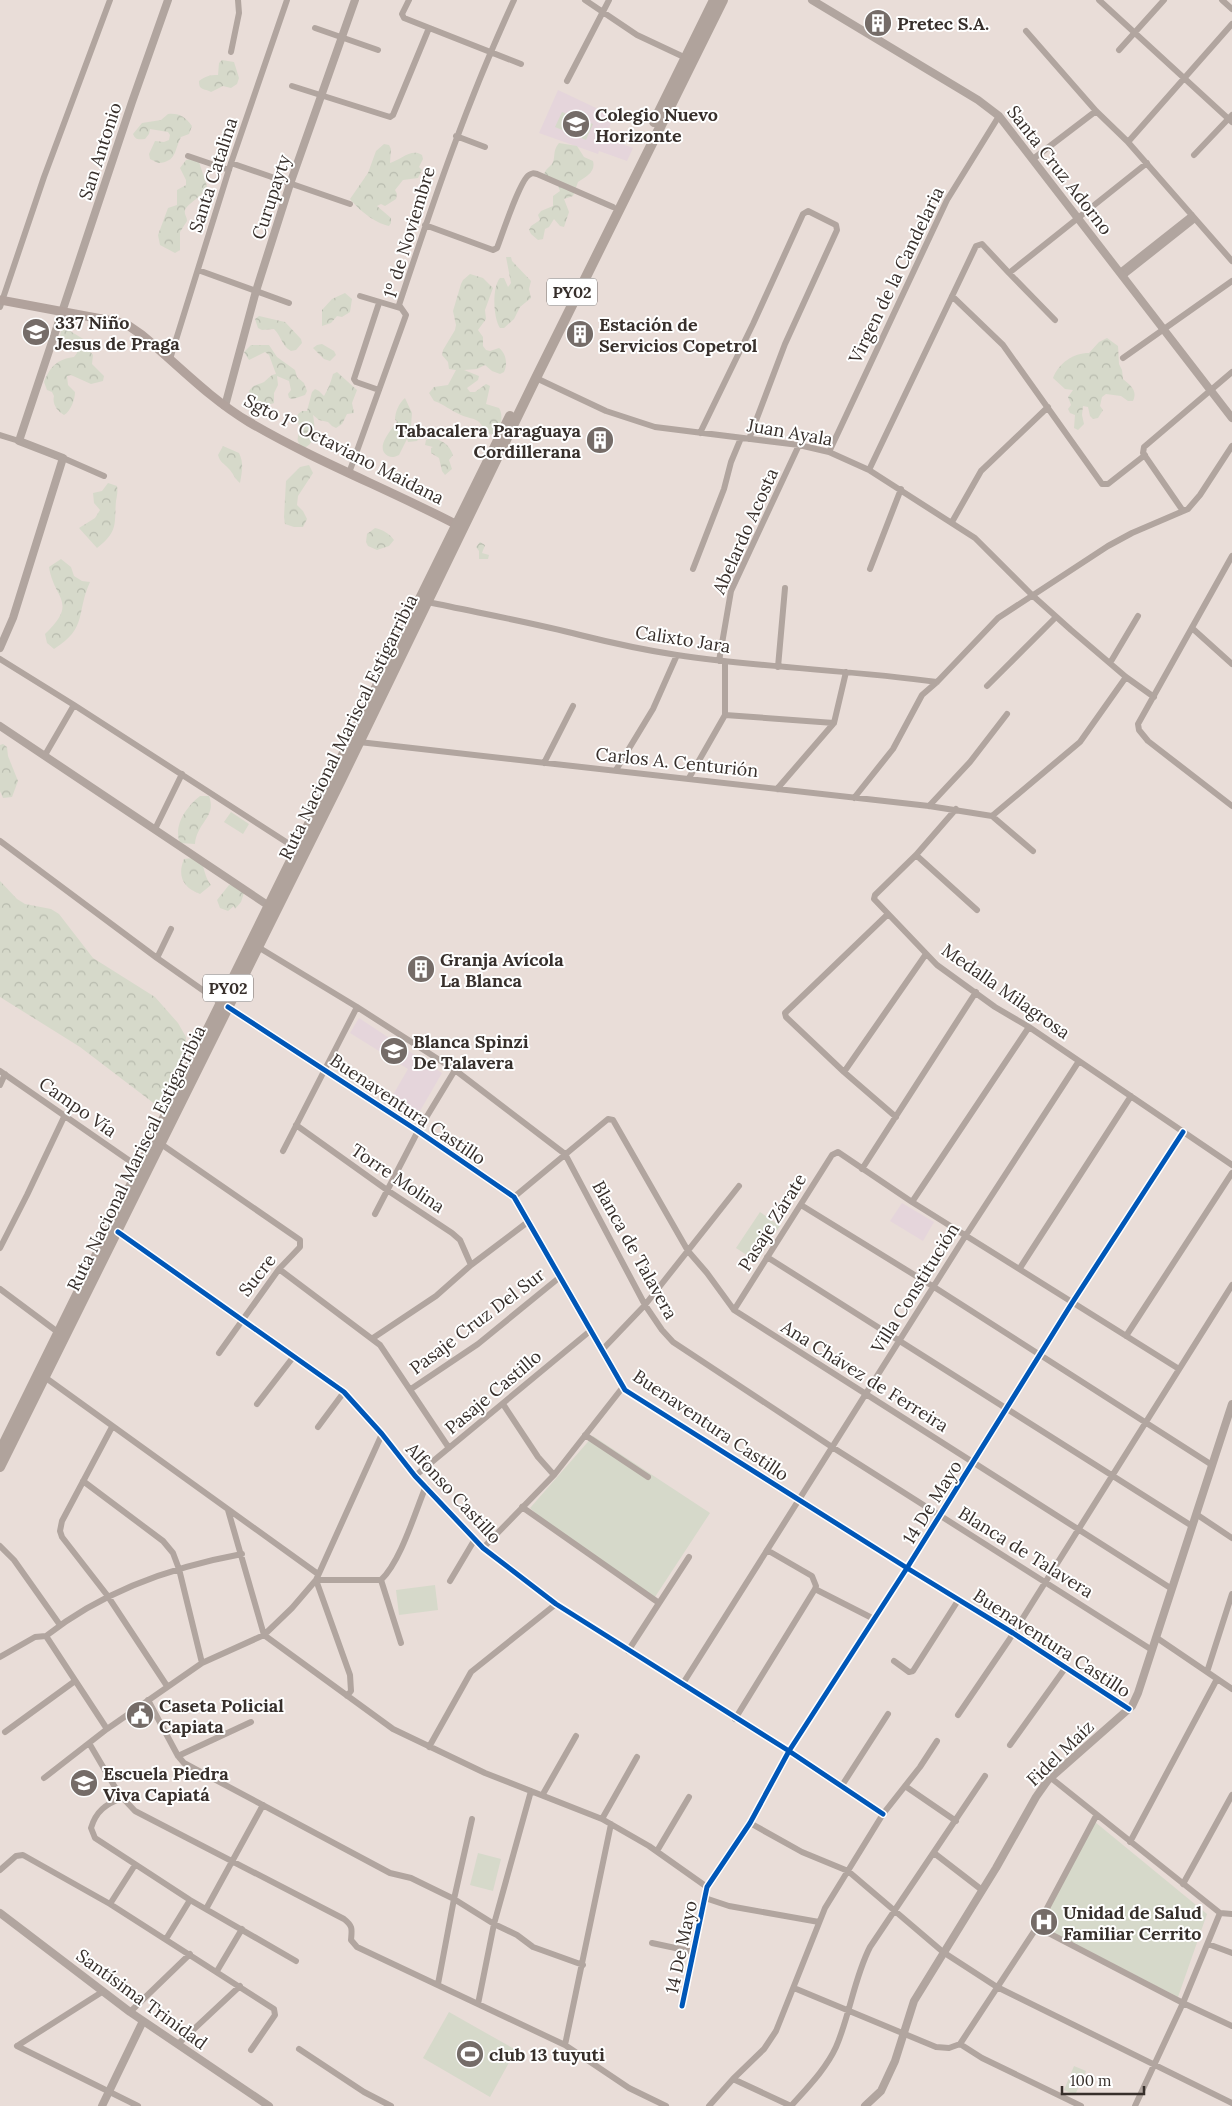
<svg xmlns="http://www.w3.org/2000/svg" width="1232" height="2106" viewBox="0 0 1232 2106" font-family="Lora,serif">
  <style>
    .education { fill: #e5d5db }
    .green { fill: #d6d9ca }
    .forest { fill: url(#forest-crowns) }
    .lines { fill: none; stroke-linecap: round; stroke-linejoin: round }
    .minor { stroke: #b1a59f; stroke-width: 6 }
    .tertiary { stroke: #b1a59f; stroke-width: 8 }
    .secondary { stroke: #b1a29c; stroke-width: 9 }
    .trunk { stroke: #b0a39c; stroke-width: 10 }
    .cycleway-casing { stroke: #fff; stroke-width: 8 }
    .cycleway { stroke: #0057b8; stroke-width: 5 }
    .labels { text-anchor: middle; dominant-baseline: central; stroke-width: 4; stroke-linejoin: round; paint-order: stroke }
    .shield { fill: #fff; stroke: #736d6b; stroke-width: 1 }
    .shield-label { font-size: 16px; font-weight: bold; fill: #372f2b }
    .poi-label { font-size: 18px; font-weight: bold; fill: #372f2b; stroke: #fff; text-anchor: start }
    .street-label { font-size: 18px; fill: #372f2b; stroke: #fff }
  </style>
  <defs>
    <pattern id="forest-crowns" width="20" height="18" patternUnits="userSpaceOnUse" patternTransform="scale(1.25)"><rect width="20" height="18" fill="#d6d9ca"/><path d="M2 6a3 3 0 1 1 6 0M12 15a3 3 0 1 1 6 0" fill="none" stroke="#b8bbae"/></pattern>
  </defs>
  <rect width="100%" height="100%" fill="#e9ddd8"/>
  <path class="education" d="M558 90 613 116 606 138 633 148 627 161 599 151 598 154 539 133Z
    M359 1018 442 1073 416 1118 390 1100 408 1069 350 1033Z
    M902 1203 934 1222 923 1241 890 1221Z"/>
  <path class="green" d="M562 112 593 124 586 140 555 127Z
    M231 812 249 824 243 834 224 822Z
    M760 1212 780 1226 756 1261 736 1248Z
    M593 1436 710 1513 655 1597 549 1525 530 1508Z
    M435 1585 438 1610 399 1615 396 1590Z
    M1095 1822 1207 1914 1178 1997 1040 1926Z
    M478 1853 501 1859 493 1891 470 1885Z
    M449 2012 516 2050 490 2097 423 2058Z
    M1074 2066 1086 2071 1075 2095 1064 2090Z"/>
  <path class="forest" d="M222 60 234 62 239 78 237 84 231 88 223 86 211 92C204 88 199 91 199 81 206 76 209 75 218 75L219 63Z
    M168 114C180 113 185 117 192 126L189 134 181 137C174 150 177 162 158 163L150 159 149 154 155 141 164 142 169 140 170 135 168 132 150 129 149 134 145 139C139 139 136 141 133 134L142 123 161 120Z
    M559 143 577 146 584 157 593 161C596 172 586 177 578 182L573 196 564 199 569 212 564 227 560 226 554 219 549 227 545 229 543 239 538 240 531 234 529 230 531 226 540 220 538 215 541 211 553 206V196L560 191 558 186 544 175C546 168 548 169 552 164 556 158 552 151 559 143Z
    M384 144 389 145 391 149 390 163C401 160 411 148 422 155L423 159 419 167 422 170 418 178 403 180 395 190 397 194 396 199 385 206 381 204 377 206 391 218V223L389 226C374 223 357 208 350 199L368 173 376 151Z
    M190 159 199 162 207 186C202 197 187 204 185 210 184 215 187 216 187 221L180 232V250L175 253 160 245 158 235 168 208 177 205V190L186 185V180L180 168 186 160Z
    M506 257H511L512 261 531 281 529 289 531 298 520 307 514 319 504 328H500C493 318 492 287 500 278H504L508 287 511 283Z
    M470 274 483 278 493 288 485 310 486 319 478 330 483 337V346L486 350 490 351 499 348C506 353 508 364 504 372L500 374 492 371 485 365 477 369 464 370 479 376 478 380 467 388 470 392H475L486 384 490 386 486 404 499 408C504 416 501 429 493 435 484 432 485 428 479 422 475 418 467 418 461 415 451 411 444 404 434 401L429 393 434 387 448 385 456 370 449 369 448 362 442 355 443 350 455 330 456 325 453 311 461 284 463 280Z
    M345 293 352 299 350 312 342 317 337 316 331 323 322 326V310L332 299Z
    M259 316 285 322 301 339 302 343 296 350 291 351C281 345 282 337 274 329L262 330 258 328 255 319Z
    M65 328 85 340 87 348 93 355 92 364 104 376 103 381 91 384 71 375 67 376 68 385 75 392C75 399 71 411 64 415 57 411 52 404 54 396L52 392 47 390 44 382C50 367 57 359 74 357L77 353V344L68 342 60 337 61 330Z
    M1107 338 1118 346 1119 364 1122 370 1123 379C1130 385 1138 390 1133 401H1128L1121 396 1106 394 1102 397 1100 406 1103 410 1098 418 1093 419 1090 416 1088 407 1083 406 1082 415 1084 424 1078 430 1074 428 1075 415 1070 413 1068 409 1071 405 1068 397 1073 390 1065 389 1053 378C1059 363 1073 353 1089 353L1099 342Z
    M322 344 334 351 336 355 330 361 324 359 313 348 317 345Z
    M251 345H269L277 357 295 370 297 377 304 383 307 391 305 395 293 399 289 398 288 394 291 390 289 381 277 376 278 385 274 393V403L266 406 253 401 249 391C254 384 258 385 264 382 269 378 270 375 276 374L269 355 265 352 249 360 244 352Z
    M337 372 357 390 352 403 354 413 347 414 342 424 336 428 332 426 328 422 319 420 313 415C315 427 317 443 304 448 292 440 301 436 299 426 298 421 297 419 298 414L302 411H307L312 392 315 389 319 391 324 396C328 389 331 382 333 374Z
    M405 398 412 413 411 427 415 429 420 437 417 441 408 442 407 439 399 455C395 457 392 458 388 456 373 447 394 428 397 421L395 420C395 412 399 403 405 398Z
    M430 438C441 439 449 444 453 455L449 460 452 469 445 475 442 471 439 458 431 453V448L433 447 425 445 426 440Z
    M223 446 239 453C244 463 242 472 240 483 234 478 233 473 229 469 223 462 221 464 218 455Z
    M309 465 313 473 298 496 297 505 303 511 307 519 303 527H294L285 524 284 517 286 481 300 467Z
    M108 483 117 486C118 492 117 495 116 501 114 523 119 531 97 548L79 528 95 518 100 510 94 503 93 493 102 491Z
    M375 528C383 530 389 533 394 540L389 546 377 550 368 546 366 542 367 534Z
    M480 542 485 545 482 553 489 555 488 559H479V551L476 547Z
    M61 559 71 567 74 576 82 581 90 582C76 612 88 628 54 649L47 643 45 634C79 601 54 600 49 567Z
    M3 744 7 747 8 756 18 781 12 797 3 798 0 791V745Z
    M200 796H209C217 817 197 822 195 844L180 843C173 826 186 807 200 796Z
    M193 858 201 861C205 870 205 878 211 885L200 894C183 888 177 876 184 859Z
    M0 881 17 899 25 904 51 909 59 914 93 958 155 997 178 1023 186 1037V1048L170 1080 160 1108 80 1047 0 997Z
    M229 885 238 886 244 893 241 902 235 909 234 906 228 911 220 908 217 900Z"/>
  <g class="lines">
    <path class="minor" d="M409 0 402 14 404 18 521 64
      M585 0 637 35 686 58
      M1099 0 1232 122
      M1222 0 1232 9
      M315 28 378 50
      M1026 31 1096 111 1127 141 1232 261
      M1119 50 1164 0
      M231 52 239 13 238 0
      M567 81 609 0
      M292 86 390 117 393 115 429 28
      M456 136 485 147
      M1128 142 1232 24
      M1194 155 1232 115
      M188 156 229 170
      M1033 159 1096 111
      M231 163 350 204
      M425 225 493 250 497 248C502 235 520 180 529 175 532 173 533 173 537 174L613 207
      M198 270 289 303
      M1120 272 1192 215
      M1009 273 1055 320
      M1123 276 1195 219
      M360 296 400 308
      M952 296 1003 345 1102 484H1108L1145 455
      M379 303 354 379 356 382 379 390
      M0 307 44 177 110 0
      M1123 358 1232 281
      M170 359 231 163 287 0
      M536 378 606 411 655 427 799 445 829 452 869 470 975 538 1032 595 1071 630 1126 677 1154 697
      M700 433 753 324 803 214 808 211 836 225 837 230 785 344 749 439
      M0 435 19 441
      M829 452 947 200 999 116
      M63 458 104 476
      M869 470 976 246 982 244 1009 273 1147 163
      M349 473 406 315 399 305C433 202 468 99 514 0
      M1183 511 1143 453 1144 447 1232 372
      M952 522 981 471 1048 407
      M1232 556 1138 724 1139 730 1148 741 1232 806
      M693 569 724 489 731 462 741 438
      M870 569 901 489
      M428 602C479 613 530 622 580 635 612 643 644 650 677 655 763 668 851 670 937 682
      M1192 628 1232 664
      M0 659 74 705 297 849
      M719 661 731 591 799 445
      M1110 663 1138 616
      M778 667 785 588
      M987 686 1056 617
      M725 715 834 723
      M359 742 929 806 992 816
      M45 755 74 705
      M544 763 573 706
      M616 770 653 709 677 655
      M689 778 725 715V662
      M777 789 834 723 846 672
      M854 798 893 749 922 695 937 682 998 618 1108 546 1132 533 1188 509 1200 495 1232 446
      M929 806 970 762 1007 714
      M956 809 916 855 875 895 874 899 937 965 995 1007 1029 1027 1232 1165
      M992 816 1080 742 1126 677
      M992 816 1033 851
      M155 829 182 774
      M0 841 157 958 221 1003
      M916 855 977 910
      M887 915 785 1013 786 1017 844 1072 896 1117
      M258 947 357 1007 455 1070 565 1154 645 1305 662 1330 673 1342 832 1447 1152 1650
      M157 958 171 929
      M228 1007 418 1131 514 1197 625 1390 907 1568 1013 1633 1129 1709
      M0 1071 140 1168
      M844 1072 926 954
      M0 1085 5 1074
      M296 1125 387 1190 452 1233 460 1240 471 1265
      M161 1144 300 1240V1247L279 1269 219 1353
      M283 1151 357 1007
      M862 1169 976 992
      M514 1197 608 1119 613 1120 688 1251 707 1273 734 1310 1172 1589
      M912 1202 1029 1027
      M801 1205 934 1287 1212 1465
      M375 1214 418 1131 455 1070
      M118 1232 344 1392 382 1434 415 1476 483 1548 556 1604 789 1751 883 1814
      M0 1248 27 1195 64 1117
      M767 1257 1192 1526
      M1020 1268 1131 1096
      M279 1269 380 1345 449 1448
      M0 1289 59 1333
      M734 1310 832 1155 838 1152 912 1202 1179 1369
      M1126 1336 1232 1173
      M373 1338 436 1296 471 1265 529 1221
      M602 1350 645 1305 739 1186
      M46 1378 318 1574
      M411 1389 478 1344 560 1277
      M257 1404 294 1356
      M503 1404 538 1457 554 1475
      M112 1427 62 1521 60 1531 62 1537 107 1595 167 1686
      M318 1427 344 1392
      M585 1435 648 1477
      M415 1476 590 1331
      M83 1481 163 1541 173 1553 179 1569 202 1663
      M522 1507 659 1603
      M228 1510 264 1635 393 1729 485 1773 602 1819 649 1846 707 1887
      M1196 1514 1232 1538
      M0 1546 14 1560 60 1625
      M483 1548 554 1475 623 1387
      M767 1550 812 1576 816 1586 815 1589 874 1619
      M316 1580H381C401 1561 415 1512 426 1486
      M316 1580 350 1675 351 1691 347 1696
      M381 1580 401 1643
      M450 1581 475 1539
      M46 1636C103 1591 171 1567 242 1554
      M46 1636 107 1729
      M1157 1638 1232 1689
      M628 1651 689 1557
      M0 1657 35 1637 46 1636
      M894 1661 909 1672 913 1671 959 1599
      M1207 1672 1232 1594
      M682 1685 966 1235 1079 1061
      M148 1700 178 1756 184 1763 390 1873 411 1878 454 1899 494 1924 517 1935 533 1947 583 1965
      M958 1715 1009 1640 1232 1285
      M735 1719 815 1589
      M5 1732 75 1681
      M89 1743 119 1794 135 1811 344 1919C353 1926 352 1929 351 1940L357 1947 565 2045 629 2088 666 2106
      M1010 1745 1066 1667
      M429 1747 471 1672 556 1604
      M178 1756 251 1722
      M44 1778 107 1729 202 1663 264 1635 292 1608 316 1580 382 1434
      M1051 1778 1220 1913 1232 1914
      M905 1786 956 1821
      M841 1787 888 1714
      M543 1794 576 1736
      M122 1798C106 1804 96 1811 91 1828L95 1838 190 1900 296 1961
      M602 1819 637 1757
      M750 1823 802 1852 848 1871 943 1952 997 1987 1232 2103
      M1130 1842 1217 1679
      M657 1851 689 1797
      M934 1853 982 1890
      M0 1870 16 1856 23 1855 110 1904 274 2009 275 2015 251 2050
      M1183 1884 1232 1795
      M705 1898 729 1906 819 1922
      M110 1904 135 1865
      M206 1909 263 1805
      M1037 1927 1096 1816
      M166 1939 190 1900
      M652 1943 694 1952
      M1208 1944 1232 1953
      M217 1971 242 1929
      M438 1984 454 1899 472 1819
      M794 1988 936 2047 949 2048 960 2044 1037 1927 1183 2003 1232 2026
      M478 2004 494 1924 531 1791
      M682 2006 707 1887 750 1823 789 1751 907 1568 1072 1303 1183 1132
      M130 2012 190 1954
      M178 2044 240 1986
      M960 2044 982 2058 1081 2106
      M565 2045 611 1824
      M17 2046 138 2106
      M17 2046 102 1992
      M299 2049 364 2092 391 2106
      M733 2079 791 2106
      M709 2106 733 2079 764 2049 776 2031 825 1908 883 1814 920 1767 937 1741
      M791 2106C807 2088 826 2069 836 2047 850 2015 854 1978 870 1947L985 1776
      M1135 2106 1183 2003 1220 1913"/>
    <path class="tertiary" d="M812 0 978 100 999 116 1232 418
      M225 406 256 291 290 184 355 0
      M0 648 13 618 63 458 19 441 132 102 168 0
      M0 726 269 906
      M0 1913 130 2012 269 2106
      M102 2106 143 2021
      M865 2106 881 2091 895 2061 914 2001 996 1868 1036 1797 1048 1780 1132 1706 1138 1693 1232 1404"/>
    <path class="secondary" d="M0 300 118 322 129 326 142 335C177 364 210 399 249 422 317 462 391 490 461 527"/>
    <path class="trunk" d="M654 122 714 0
      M0 1451 510 416
      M0 1467 340 782 536 378 723 0"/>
    <defs>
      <path id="cycleway" d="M228 1007 418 1131 514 1197 625 1390 907 1568 1013 1633 1129 1709
        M118 1232 344 1392 382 1434 415 1476 483 1548 556 1604 789 1751 883 1814
        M682 2006 707 1887 750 1823 789 1751 907 1568 1072 1303 1183 1132"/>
    </defs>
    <use href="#cycleway" class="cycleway-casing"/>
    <use href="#cycleway" class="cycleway"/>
  </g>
  <defs>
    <symbol id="building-disc" viewBox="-11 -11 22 22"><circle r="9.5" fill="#756c68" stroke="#fff"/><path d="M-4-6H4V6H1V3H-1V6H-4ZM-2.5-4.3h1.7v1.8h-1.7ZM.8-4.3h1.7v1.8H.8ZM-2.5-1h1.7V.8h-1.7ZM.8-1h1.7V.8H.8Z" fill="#fff"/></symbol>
    <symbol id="university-disc" viewBox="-11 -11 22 22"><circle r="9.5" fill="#756c68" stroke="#fff"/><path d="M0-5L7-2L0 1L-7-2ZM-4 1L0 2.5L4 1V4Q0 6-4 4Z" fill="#fff"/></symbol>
    <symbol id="school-disc" viewBox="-11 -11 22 22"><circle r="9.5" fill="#756c68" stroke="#fff"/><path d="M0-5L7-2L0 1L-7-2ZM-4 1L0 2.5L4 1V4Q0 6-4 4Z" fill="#fff"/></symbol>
    <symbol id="civic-disc" viewBox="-11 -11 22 22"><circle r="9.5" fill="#756c68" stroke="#fff"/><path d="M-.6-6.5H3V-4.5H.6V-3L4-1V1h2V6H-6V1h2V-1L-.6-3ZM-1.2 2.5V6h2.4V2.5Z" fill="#fff"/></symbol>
    <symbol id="hospital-disc" viewBox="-11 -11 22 22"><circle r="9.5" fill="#756c68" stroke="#fff"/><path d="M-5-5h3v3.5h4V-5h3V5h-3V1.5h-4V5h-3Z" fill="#fff"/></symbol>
    <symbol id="stadium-disc" viewBox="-11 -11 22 22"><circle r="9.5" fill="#756c68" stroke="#fff"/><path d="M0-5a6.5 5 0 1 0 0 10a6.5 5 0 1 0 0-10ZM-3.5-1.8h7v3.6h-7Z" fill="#fff"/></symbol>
  </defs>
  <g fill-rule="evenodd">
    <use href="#building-disc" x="862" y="7" width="32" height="32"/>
    <use href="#university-disc" x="560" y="108" width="32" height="32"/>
    <use href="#school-disc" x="20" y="316" width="32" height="32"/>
    <use href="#building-disc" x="564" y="318" width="32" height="32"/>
    <use href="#building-disc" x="584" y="424" width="32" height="32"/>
    <use href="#building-disc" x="405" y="953" width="32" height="32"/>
    <use href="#school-disc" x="378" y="1035" width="32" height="32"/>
    <use href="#civic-disc" x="124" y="1699" width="32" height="32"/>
    <use href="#school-disc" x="68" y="1767" width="32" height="32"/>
    <use href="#hospital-disc" x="1028" y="1906" width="32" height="32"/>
    <use href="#stadium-disc" x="454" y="2038" width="32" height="32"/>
  </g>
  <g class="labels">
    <g class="shield">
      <rect x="547" y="278.5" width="50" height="27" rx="4"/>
      <rect x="203" y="974.5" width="50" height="27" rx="4"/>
    </g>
    <g class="shield-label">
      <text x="572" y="292">PY02</text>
      <text x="228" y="988">PY02</text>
    </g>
    <g class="poi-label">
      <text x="897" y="23">Pretec S.A.</text>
      <text x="595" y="114">Colegio Nuevo<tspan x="595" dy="21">Horizonte</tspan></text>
      <text x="55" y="322">337 Niño<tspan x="55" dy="21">Jesus de Praga</tspan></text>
      <text x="599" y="324">Estación de<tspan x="599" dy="21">Servicios Copetrol</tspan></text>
      <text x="581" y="430" text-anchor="end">Tabacalera Paraguaya<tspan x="581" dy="21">Cordillerana</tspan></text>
      <text x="440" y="959">Granja Avícola<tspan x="440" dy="21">La Blanca</tspan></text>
      <text x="413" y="1041">Blanca Spinzi<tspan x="413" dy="21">De Talavera</tspan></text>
      <text x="159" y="1705">Caseta Policial<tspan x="159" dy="21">Capiata</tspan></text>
      <text x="103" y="1773">Escuela Piedra<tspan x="103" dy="21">Viva Capiatá</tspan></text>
      <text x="1063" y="1912">Unidad de Salud<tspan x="1063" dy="21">Familiar Cerrito</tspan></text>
      <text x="489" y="2054">club 13 tuyuti</text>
    </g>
    <g class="street-label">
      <text transform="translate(100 151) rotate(-72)">San Antonio</text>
      <text transform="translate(1060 170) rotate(52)">Santa Cruz Adorno</text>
      <text transform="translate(213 175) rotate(-72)">Santa Catalina</text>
      <text transform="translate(271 197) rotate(-72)">Curupayty</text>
      <text transform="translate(409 232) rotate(-73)">1º de Noviembre</text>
      <text transform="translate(896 275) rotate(-64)">Virgen de la Candelaria</text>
      <text transform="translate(790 432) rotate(10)">Juan Ayala</text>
      <text transform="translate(344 449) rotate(27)">Sgto 1° Octaviano Maidana</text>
      <text transform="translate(745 531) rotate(-66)">Abelardo Acosta</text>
      <text transform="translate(683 639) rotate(9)">Calixto Jara</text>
      <text transform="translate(348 727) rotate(-64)">Ruta Nacional Mariscal Estigarribia</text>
      <text transform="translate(677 762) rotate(6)">Carlos A. Centurión</text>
      <text transform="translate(1006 991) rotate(35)">Medalla Milagrosa</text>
      <text transform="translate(78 1107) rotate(35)">Campo Vía</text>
      <text transform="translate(408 1109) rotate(34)">Buenaventura Castillo</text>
      <text transform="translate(136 1158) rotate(-64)">Ruta Nacional Mariscal Estigarribia</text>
      <text transform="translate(398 1178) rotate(34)">Torre Molina</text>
      <text transform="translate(772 1222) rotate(-58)">Pasaje Zárate</text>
      <text transform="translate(635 1250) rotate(61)">Blanca de Talavera</text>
      <text transform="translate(257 1275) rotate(-52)">Sucre</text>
      <text transform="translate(915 1288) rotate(-58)">Villa Constitución</text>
      <text transform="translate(477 1321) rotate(-37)">Pasaje Cruz Del Sur</text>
      <text transform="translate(865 1376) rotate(32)">Ana Chávez de Ferreira</text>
      <text transform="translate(493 1392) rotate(-40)">Pasaje Castillo</text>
      <text transform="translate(711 1425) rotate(34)">Buenaventura Castillo</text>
      <text transform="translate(454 1493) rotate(47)">Alfonso Castillo</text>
      <text transform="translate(932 1502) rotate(-58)">14 De Mayo</text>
      <text transform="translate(1026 1552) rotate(32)">Blanca de Talavera</text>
      <text transform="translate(1052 1643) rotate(33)">Buenaventura Castillo</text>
      <text transform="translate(1060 1753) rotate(-44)">Fidel Maíz</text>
      <text transform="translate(681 1947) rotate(-78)">14 De Mayo</text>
      <text transform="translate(142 1999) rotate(36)">Santísima Trinidad</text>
    </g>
  </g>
  <path d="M1062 2086v8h82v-8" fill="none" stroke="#372f2b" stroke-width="2.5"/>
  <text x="1070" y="2086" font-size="15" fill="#372f2b" stroke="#ffffff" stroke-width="4" paint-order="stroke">100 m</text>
</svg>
